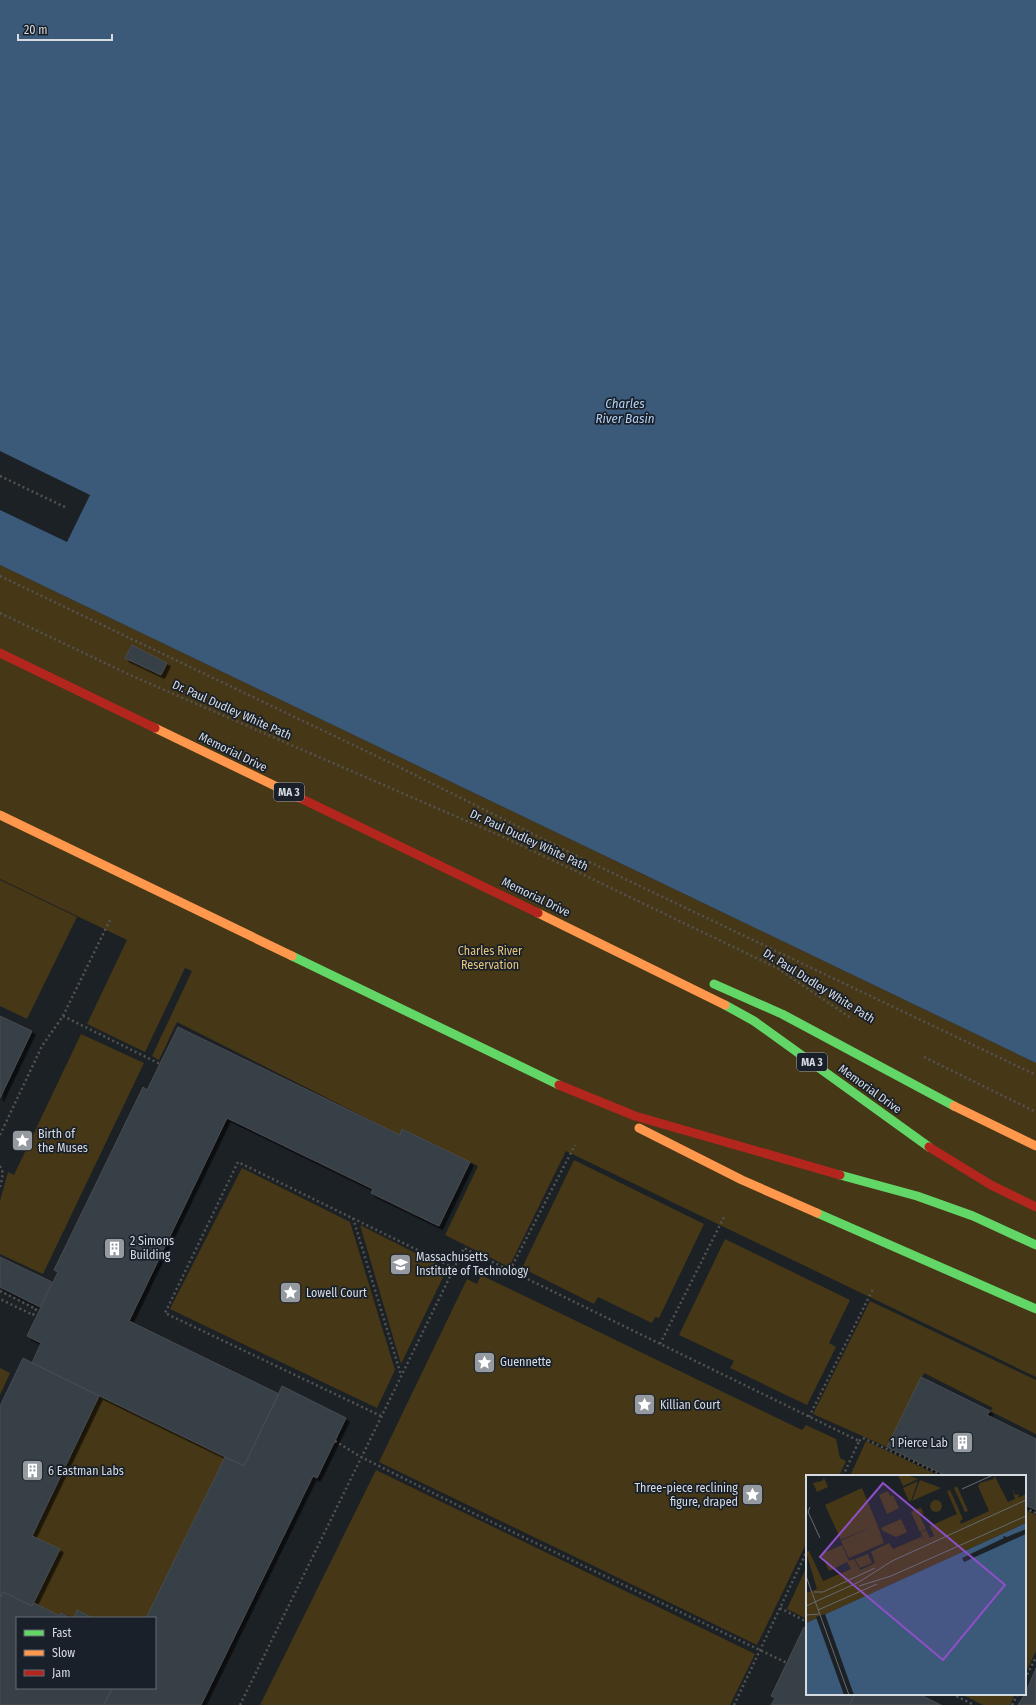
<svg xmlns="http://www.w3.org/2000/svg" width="1036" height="1705" viewBox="0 0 1036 1705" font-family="'Fira Sans Condensed',sans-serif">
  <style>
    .green { fill: #463716 }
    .water { fill: #3b5979 }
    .pier { fill: #1c2126 }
    .building { fill: #383f47; stroke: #484b4f; filter: url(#shadow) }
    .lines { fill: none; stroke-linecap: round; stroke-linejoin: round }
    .path { stroke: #535352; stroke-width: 2.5; stroke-dasharray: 2 3; stroke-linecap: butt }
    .fast { stroke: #63d668; stroke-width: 9 }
    .slow { stroke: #ff974d; stroke-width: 9 }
    .jam { stroke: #b3261e; stroke-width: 9 }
    .labels { text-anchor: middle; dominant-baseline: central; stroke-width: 3.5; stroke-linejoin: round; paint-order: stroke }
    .shield { fill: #192029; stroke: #9da3aa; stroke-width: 1 }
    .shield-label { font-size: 11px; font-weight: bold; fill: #d6dbe1 }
    .street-label { font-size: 12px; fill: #d6dbe1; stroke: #192029 }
    .park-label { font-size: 12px; fill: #e6c47c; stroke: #192029 }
    .poi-label { font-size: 12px; fill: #d6dbe1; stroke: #192029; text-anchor: start }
    .water-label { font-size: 13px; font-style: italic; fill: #b2d1f4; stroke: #192029 }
    .inset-road { fill: none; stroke: #666b71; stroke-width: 1 }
    .view { fill: #8d4fc6; fill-opacity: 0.15; stroke: #8d4fc6; stroke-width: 2 }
    .inset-edge { fill: none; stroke: #d6dbe1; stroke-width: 2 }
  </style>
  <defs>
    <filter id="shadow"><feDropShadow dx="3.5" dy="3.5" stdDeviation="0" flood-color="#0009"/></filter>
  </defs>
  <rect width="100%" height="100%" fill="#1c2126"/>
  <path class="green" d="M0 565 1036 1063V1377L566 1151 509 1267 445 1235 478 1166 403 1129 400 1135 177 1022 159 1060 152 1056 192 971 185 968 145 1052 87 1024 127 940 0 879Z
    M0 880 77 917 27 1019 0 1006Z
    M81 1034 144 1063 43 1274 0 1254V1201L8 1172 14 1175Z
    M574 1160 704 1224 659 1318 655 1317 652 1323 598 1297 594 1304 522 1268Z
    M242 1168 350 1222 395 1370 377 1408 170 1309Z
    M360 1225 447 1269 401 1364Z
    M725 1239 850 1300 829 1343 836 1347 807 1405 730 1368 734 1361 679 1335Z
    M481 1275 802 1430 806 1425 836 1439 840 1458 846 1461 839 1476H807V1542L757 1645 379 1462 467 1279 477 1284Z
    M870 1301 1036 1380V1434L990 1411 993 1408 924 1373 887 1447 813 1414Z
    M0 1368 10 1373 0 1395Z
    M99 1396 225 1457 146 1618H93L78 1610 74 1618 62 1613 60 1616 34 1603 59 1549 32 1536Z
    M866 1441 940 1476H850Z
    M376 1470 755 1654 730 1705H260Z
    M1025 1510 1036 1515V1651L1025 1674Z
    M807 1566V1619L787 1609Z
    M961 1694H1015L1010 1705H983Z"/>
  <path class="water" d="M0 0H1036V1063L0 565Z"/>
  <path class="pier" d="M0 451 90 495 67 542 0 510Z"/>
  <path class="building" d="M132 645 167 663 161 675 125 658Z
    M0 1016 32 1031 0 1098Z
    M178 1027 400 1135 402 1129 470 1162 439 1226 371 1193 373 1189 227 1118 129 1321 279 1394 244 1466 32 1363 41 1343 27 1336 58 1272 54 1270 143 1087 147 1090Z
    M0 1257 52 1282 40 1307 0 1287Z
    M23 1358 99 1396 32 1536 60 1549 32 1606 3 1592 0 1598V1406Z
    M921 1377 990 1411 987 1415 1036 1439V1510L1025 1505V1476H966L959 1473 958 1476H947L887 1447Z
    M282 1386 346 1418 317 1478 313 1476 201 1705H104L112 1688H155V1618H146L225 1457 244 1466Z
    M3 1592 32 1606 34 1603 60 1616 61 1613 71 1618H17V1688H112L104 1705H0V1598Z
    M77 1610 93 1618H74Z
    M804 1627 807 1629V1694H855L850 1705H771L775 1698 771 1696Z
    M1036 1668V1705H1018L1025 1694Z
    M855 1694H919L941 1705H850Z"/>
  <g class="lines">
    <path class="path" d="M0 476 67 508
      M0 576 395 765 581 858 1036 1075
      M0 613 130 675 501 836 584 875 777 968 851 1018
      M63 1016 160 1064
      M924 1057 1036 1112
      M0 1135 42 1046 63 1016 110 920
      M0 1166 3 1173 0 1188
      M353 1218 401 1375
      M510 1270 575 1145
      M0 1291 36 1309 33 1315 0 1299
      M660 1344 724 1217
      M381 1416 165 1313 238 1162 454 1268
      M809 1417 873 1289
      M335 1441 361 1457 477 1515 787 1663
      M859 1441 863 1438 944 1476
      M1025 1508 1036 1513
      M780 1608 807 1622
      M1025 1679 1036 1657
      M952 1694 974 1705
      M240 1705 464 1248 859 1441 843 1476
      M734 1705 807 1551
      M1012 1705 1018 1694"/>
    <path class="fast" d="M292 956 559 1085
      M714 984 782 1014 954 1106
      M725 1005 754 1021 929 1147
      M840 1175 917 1196 973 1216 1036 1245
      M817 1213 1036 1309"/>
    <path class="slow" d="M155 728 300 798
      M0 815 292 956
      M538 913 725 1005
      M954 1106 1036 1146
      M639 1128 742 1180 817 1213"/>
    <path class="jam" d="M0 653 155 728
      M300 798 538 913
      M559 1085 635 1116 840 1175
      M929 1147 991 1185 1036 1207"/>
  </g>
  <defs>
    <symbol id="sight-square" viewBox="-11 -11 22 22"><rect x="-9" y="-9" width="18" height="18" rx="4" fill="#959aa0" stroke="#192029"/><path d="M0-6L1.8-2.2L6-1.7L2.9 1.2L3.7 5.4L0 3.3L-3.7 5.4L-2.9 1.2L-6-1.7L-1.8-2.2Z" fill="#fff"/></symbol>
    <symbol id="building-square" viewBox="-11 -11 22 22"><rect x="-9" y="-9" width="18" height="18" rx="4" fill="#959aa0" stroke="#192029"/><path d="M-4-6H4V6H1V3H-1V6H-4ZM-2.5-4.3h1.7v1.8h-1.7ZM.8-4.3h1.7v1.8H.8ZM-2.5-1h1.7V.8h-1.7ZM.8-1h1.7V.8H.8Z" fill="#fff"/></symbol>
    <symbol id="university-square" viewBox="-11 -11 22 22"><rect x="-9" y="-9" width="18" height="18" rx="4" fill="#959aa0" stroke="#192029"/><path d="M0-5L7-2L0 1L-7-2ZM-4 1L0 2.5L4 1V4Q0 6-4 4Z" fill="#fff"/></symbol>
  </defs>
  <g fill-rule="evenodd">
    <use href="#sight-square" x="10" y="1128" width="25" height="25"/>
    <use href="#building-square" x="102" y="1236" width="25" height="25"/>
    <use href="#university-square" x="388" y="1252" width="25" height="25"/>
    <use href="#sight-square" x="278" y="1280" width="25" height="25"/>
    <use href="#sight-square" x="472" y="1350" width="25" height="25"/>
    <use href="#sight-square" x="632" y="1392" width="25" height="25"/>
    <use href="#building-square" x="950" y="1430" width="25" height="25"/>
    <use href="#building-square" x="20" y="1458" width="25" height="25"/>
    <use href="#sight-square" x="740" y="1482" width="25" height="25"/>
  </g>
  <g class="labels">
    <g class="shield">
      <rect x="274" y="783" width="30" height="18" rx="3"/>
      <rect x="797" y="1053" width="30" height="18" rx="3"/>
    </g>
    <g class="shield-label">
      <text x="289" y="792">MA 3</text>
      <text x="812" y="1062">MA 3</text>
    </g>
    <g class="street-label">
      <text transform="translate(232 710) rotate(24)">Dr. Paul Dudley White Path</text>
      <text transform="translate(233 752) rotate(26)">Memorial Drive</text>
      <text transform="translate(529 840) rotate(25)">Dr. Paul Dudley White Path</text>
      <text transform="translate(536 897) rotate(26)">Memorial Drive</text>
      <text transform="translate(819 986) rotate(32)">Dr. Paul Dudley White Path</text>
      <text transform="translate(870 1089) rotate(36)">Memorial Drive</text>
    </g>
    <g class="park-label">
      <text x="490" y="951">Charles River<tspan x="490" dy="14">Reservation</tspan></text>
    </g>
    <g class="poi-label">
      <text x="38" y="1134">Birth of<tspan x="38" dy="14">the Muses</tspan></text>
      <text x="130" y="1241">2 Simons<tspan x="130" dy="14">Building</tspan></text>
      <text x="416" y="1257">Massachusetts<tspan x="416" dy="14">Institute of Technology</tspan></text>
      <text x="306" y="1293">Lowell Court</text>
      <text x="500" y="1362">Guennette</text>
      <text x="660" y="1405">Killian Court</text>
      <text x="948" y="1443" text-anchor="end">1 Pierce Lab</text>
      <text x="48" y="1471">6 Eastman Labs</text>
      <text x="738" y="1488" text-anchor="end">Three-piece reclining<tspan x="738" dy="14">figure, draped</tspan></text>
    </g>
    <g class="water-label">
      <text x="625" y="403">Charles<tspan x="625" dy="15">River Basin</tspan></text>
    </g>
  </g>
  <g transform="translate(806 1475)">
    <rect width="220" height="220" fill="#1c2126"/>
    <path d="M92 0H101L112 4 97 11ZM188 0 202 27 209 24 206 13 209 20 213 19 212 23 220 19V48L0 148V118L11 114 0 77 3 76 17 106 45 94 41 87 23 96 15 79 36 70 43 86 48 84 54 95 69 88 65 77 70 74 77 71 82 82 77 71 83 68 87 74 115 62 114 58 118 66 115 57 120 55 124 63 128 61 124 51 151 39 141 16 144 15 157 44 154 46 155 49 183 36 172 11 174 8 188 4ZM18 3 22 12 11 17 7 8 16 6ZM114 5 135 13 106 26ZM112 6 105 26H103L97 13ZM151 11 162 36 159 37 148 13ZM56 13 71 49 35 65 19 30ZM82 16 84 21 87 20 93 33 81 39 73 20ZM124 31a6 6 0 1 1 12 0a6 6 0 1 1-12 0ZM115 33 118 39 112 37 120 54 114 57 105 37 110 34 112 37 111 34ZM95 44 101 57 90 62 77 56 75 53ZM71 49 78 68 43 83 35 66ZM62 79 66 88 54 93 49 84Z" fill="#463716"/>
    <path d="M220 48V220H0V148Z" fill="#3b5979"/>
    <path d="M220 54V59L158 87 156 83 198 63 197 61 201 62ZM19 139 48 220H38L10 142Z" fill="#1c2126"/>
    <path class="inset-road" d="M156 14 187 0M4 32 2 37 14 63M0 101 43 220M53 111 85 101 220 41M8 117H17L69 93M0 131 53 107 86 86 220 25M12 135 71 109M0 140 13 139"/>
    <path class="view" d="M77 8 199 110 137 185 14 82Z"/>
    <rect width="220" height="220" class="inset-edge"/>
  </g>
  <rect x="16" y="1617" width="140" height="72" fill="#192029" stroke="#656b73"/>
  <rect x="24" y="1630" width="20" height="6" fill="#63d668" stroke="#656b73"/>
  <text x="52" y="1637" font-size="12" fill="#d6dbe1">Fast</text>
  <rect x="24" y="1650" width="20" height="6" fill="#ff974d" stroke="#656b73"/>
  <text x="52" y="1657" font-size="12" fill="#d6dbe1">Slow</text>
  <rect x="24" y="1670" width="20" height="6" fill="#b3261e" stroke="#656b73"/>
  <text x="52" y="1677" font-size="12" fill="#d6dbe1">Jam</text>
  <path d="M18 34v6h94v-6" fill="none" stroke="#d6dbe1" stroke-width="2"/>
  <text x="24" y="34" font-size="12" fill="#d6dbe1" stroke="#192029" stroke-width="3" paint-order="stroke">20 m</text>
</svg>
